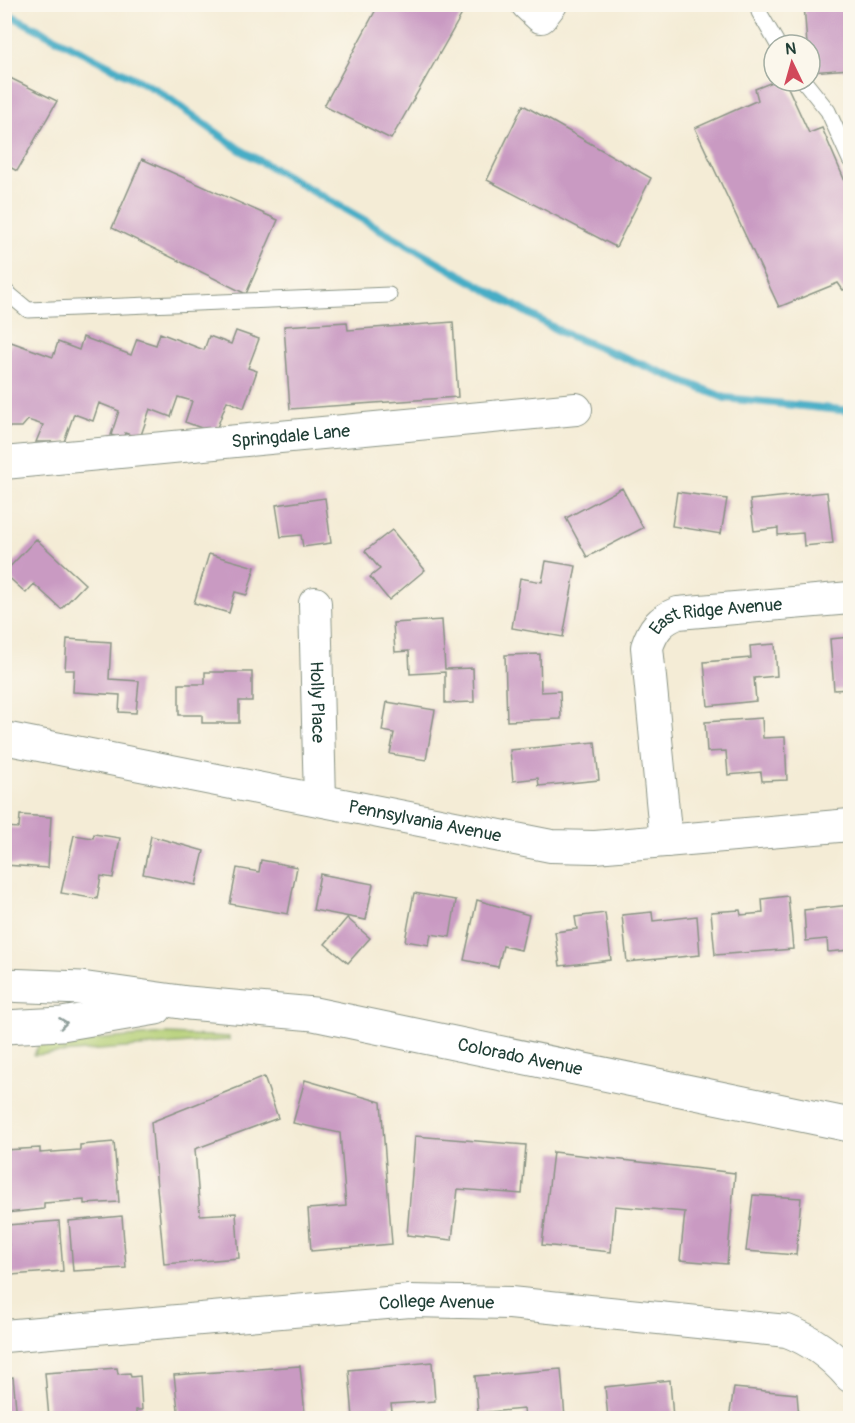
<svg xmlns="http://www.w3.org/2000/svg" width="855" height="1423" viewBox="0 0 855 1423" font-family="Pangolin,sans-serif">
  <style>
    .green { fill: #b4cf75; stroke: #6a8654; stroke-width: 1.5 }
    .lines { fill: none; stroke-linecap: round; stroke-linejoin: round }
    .stream { stroke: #47adc6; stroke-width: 8 }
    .building { fill: #c99ac2 }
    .service-casing { stroke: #8a9485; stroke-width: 17 }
    .minor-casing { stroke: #8a9485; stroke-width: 34 }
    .secondary-casing { stroke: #8a9485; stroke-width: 35 }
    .service { stroke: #fff; stroke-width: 15 }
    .minor { stroke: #fff; stroke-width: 32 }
    .secondary { stroke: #fff; stroke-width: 33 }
    .oneway { stroke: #8f9e9a }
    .labels { text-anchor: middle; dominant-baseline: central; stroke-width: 4.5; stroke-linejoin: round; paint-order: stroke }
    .street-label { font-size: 18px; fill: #1f3d34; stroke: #fbf7ec }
  </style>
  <rect width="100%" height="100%" fill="#fbf7ec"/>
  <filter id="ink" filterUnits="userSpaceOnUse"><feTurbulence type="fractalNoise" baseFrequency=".0167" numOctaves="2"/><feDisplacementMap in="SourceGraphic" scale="12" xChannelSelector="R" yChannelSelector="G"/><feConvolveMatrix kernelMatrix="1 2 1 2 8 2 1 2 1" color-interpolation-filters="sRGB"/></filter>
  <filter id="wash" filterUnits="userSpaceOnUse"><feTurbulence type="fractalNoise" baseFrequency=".008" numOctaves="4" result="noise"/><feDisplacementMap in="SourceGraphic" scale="24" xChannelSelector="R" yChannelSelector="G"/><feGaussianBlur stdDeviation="1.35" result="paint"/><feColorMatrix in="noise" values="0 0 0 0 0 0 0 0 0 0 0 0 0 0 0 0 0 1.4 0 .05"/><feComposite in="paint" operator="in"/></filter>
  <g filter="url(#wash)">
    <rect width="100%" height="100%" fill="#f4ecd6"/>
    <path class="green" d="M167 1034 229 1037V1040L34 1055 39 1044Z"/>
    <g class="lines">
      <path class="stream" d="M4 12 157 90 239 149 561 332 725 398 850 411"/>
    </g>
    <g id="blocks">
      <path class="building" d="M379 4H446L462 14 391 139 324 106Z
        M804 4H850V69L810 72V45H807Z
        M4 75 57 101 17 171 4 164Z
        M775 81H785L809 133 822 128 850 193V287L843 290 838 283 779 307 695 128 758 100 755 89Z
        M523 105 651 178 616 247 487 180Z
        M142 159 278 220 246 294 112 228Z
        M347 322 348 330 453 322 458 397 290 409 284 326Z
        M236 331 259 339 248 368 257 371 244 408 227 401 215 433 185 422 192 401 178 397 171 417 150 409 140 438 125 433 123 439 111 435 119 411 99 403 93 421 74 414 64 442H36L43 425 28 420 22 427H4V357L11 342 53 357 58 342 79 350 83 337 131 355 137 339 156 345 160 333 204 350 209 336 231 344Z
        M622 488 643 528 587 557 566 518Z
        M677 492 727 499 721 534 672 526Z
        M827 492 833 543 804 546 803 533 778 535V528L754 531 750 500Z
        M325 498 331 543 303 547 301 535 281 537 276 505Z
        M392 530 425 570 389 600 370 577 380 569 365 551Z
        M36 539 85 584 61 609 34 584 26 593 4 573Z
        M209 554 255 567 247 595 235 592 229 613 194 603Z
        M546 561 576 566 563 637 512 628 520 578 542 582Z
        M442 620 445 669 473 668 474 702 445 703V672L410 674 409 651 395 652 393 623Z
        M850 637V689L834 690 830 639Z
        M67 639 111 642 109 679 139 681 136 713 119 712 120 695 73 692 74 670H65Z
        M775 644 777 676 754 678 756 701 708 706 704 662 751 658 750 646Z
        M540 654 541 692 560 691 561 719 507 721 505 655Z
        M205 672H252V701H239V723H202V715H179V684H205Z
        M387 702 435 710 426 760 390 754 394 733 382 731Z
        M762 718 763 738 785 737 787 780 762 781 761 772 728 775 726 751 707 752 705 722Z
        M595 742 599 780 539 786 538 778 513 781 510 750Z
        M20 815 51 817 48 868 5 865V827L19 828Z
        M94 834 120 838 113 878 101 876 97 899 61 893 74 835 93 838Z
        M151 836 204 851 196 885 143 874Z
        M261 860 297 867 288 914 230 904 237 868 259 872Z
        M320 874 373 884 366 920 313 910Z
        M414 893 456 900 450 937 431 934 429 945 405 941Z
        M788 896 793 949 715 955 711 912 740 910 741 915 763 913 762 899Z
        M477 900 529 915 521 950 503 946 498 967 464 960Z
        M850 905V950L828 952 827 939 806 941 804 910Z
        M652 912 653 921 697 916 700 955 627 962 622 915Z
        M605 913 611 960 560 966 555 932 577 929 575 917Z
        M347 918 370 938 348 963 325 944Z
        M264 1077 278 1118 195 1149 200 1215 236 1213 239 1258 164 1264 151 1122Z
        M305 1080 381 1102 392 1244 311 1251 308 1209 346 1206 340 1133 293 1123Z
        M415 1136 526 1145 522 1194 458 1189 452 1240 407 1235Z
        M114 1142 119 1202 84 1204V1200L44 1203V1209L6 1213 4 1150 40 1148V1153L80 1150V1145Z
        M553 1152 735 1173 727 1264 680 1260 685 1212 615 1206 611 1252 542 1245Z
        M753 1195 801 1198 796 1255 746 1251Z
        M122 1216 126 1268 73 1271 69 1221Z
        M59 1221 63 1271 11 1275 7 1225Z
        M432 1362 435 1401 391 1404 393 1418H353L349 1370Z
        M300 1366 305 1414 276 1416V1418H179L174 1375Z
        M117 1368 118 1374 130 1373 131 1377 140 1376 142 1410H136V1418H49L45 1373Z
        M561 1369 565 1418H525L524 1409 478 1413 475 1376Z
        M13 1377 17 1418H4V1378Z
        M670 1380 673 1418H608L605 1387Z
        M734 1388 797 1394 799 1418H729Z"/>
    </g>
  </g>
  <g filter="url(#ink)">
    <use href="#blocks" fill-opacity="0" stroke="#8a9485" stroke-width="1.5"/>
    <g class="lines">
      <defs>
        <path id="service" d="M759 12 778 45
          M804 81 828 111 850 160
          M4 290 28 310 389 295"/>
        <g id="minor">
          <path d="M527 4 541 17 551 4"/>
          <path id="s1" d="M4 463 576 409"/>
          <path id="s2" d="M315 603 320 800"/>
          <path id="s3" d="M4 738 551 846 595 847 850 825"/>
          <path id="s4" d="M666 841 647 647C653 629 660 620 678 613L850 598"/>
          <path id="s5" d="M4 1336 410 1301 510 1303 787 1331C813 1341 832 1355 850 1376"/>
        </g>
        <g id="secondary">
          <path id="s6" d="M4 985 81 988 188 1003 314 1014 850 1125"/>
          <path d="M4 1027 62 1024 156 1008"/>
        </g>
      </defs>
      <use href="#service" class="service-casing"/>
      <use href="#minor" class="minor-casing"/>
      <use href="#secondary" class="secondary-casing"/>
      <use href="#service" class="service"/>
      <use href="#minor" class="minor"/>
      <use href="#secondary" class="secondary"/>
    </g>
    <defs><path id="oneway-chevron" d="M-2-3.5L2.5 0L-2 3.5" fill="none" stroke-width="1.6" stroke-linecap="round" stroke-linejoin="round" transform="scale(1.5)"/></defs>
    <use class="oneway" href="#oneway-chevron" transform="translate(63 1023) rotate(-7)"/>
  </g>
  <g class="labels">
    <g class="street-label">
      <text stroke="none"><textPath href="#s1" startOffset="288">Springdale Lane</textPath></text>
      <text stroke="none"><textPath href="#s4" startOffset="279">East Ridge Avenue</textPath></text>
      <text stroke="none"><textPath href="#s2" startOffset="99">Holly Place</textPath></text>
      <text stroke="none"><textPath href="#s3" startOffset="429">Pennsylvania Avenue</textPath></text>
      <text stroke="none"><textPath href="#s6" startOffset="522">Colorado Avenue</textPath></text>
      <text stroke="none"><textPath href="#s5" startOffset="434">College Avenue</textPath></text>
    </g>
  </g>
  <rect width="855" height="1423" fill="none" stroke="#fbf7ec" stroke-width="24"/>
  <g transform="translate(792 63) rotate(355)"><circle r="28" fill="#fbf7ec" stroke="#a3ada2" stroke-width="1.5"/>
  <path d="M0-4.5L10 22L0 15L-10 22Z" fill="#d1495b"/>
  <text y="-9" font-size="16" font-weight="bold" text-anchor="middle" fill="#1f3d34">N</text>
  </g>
</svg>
